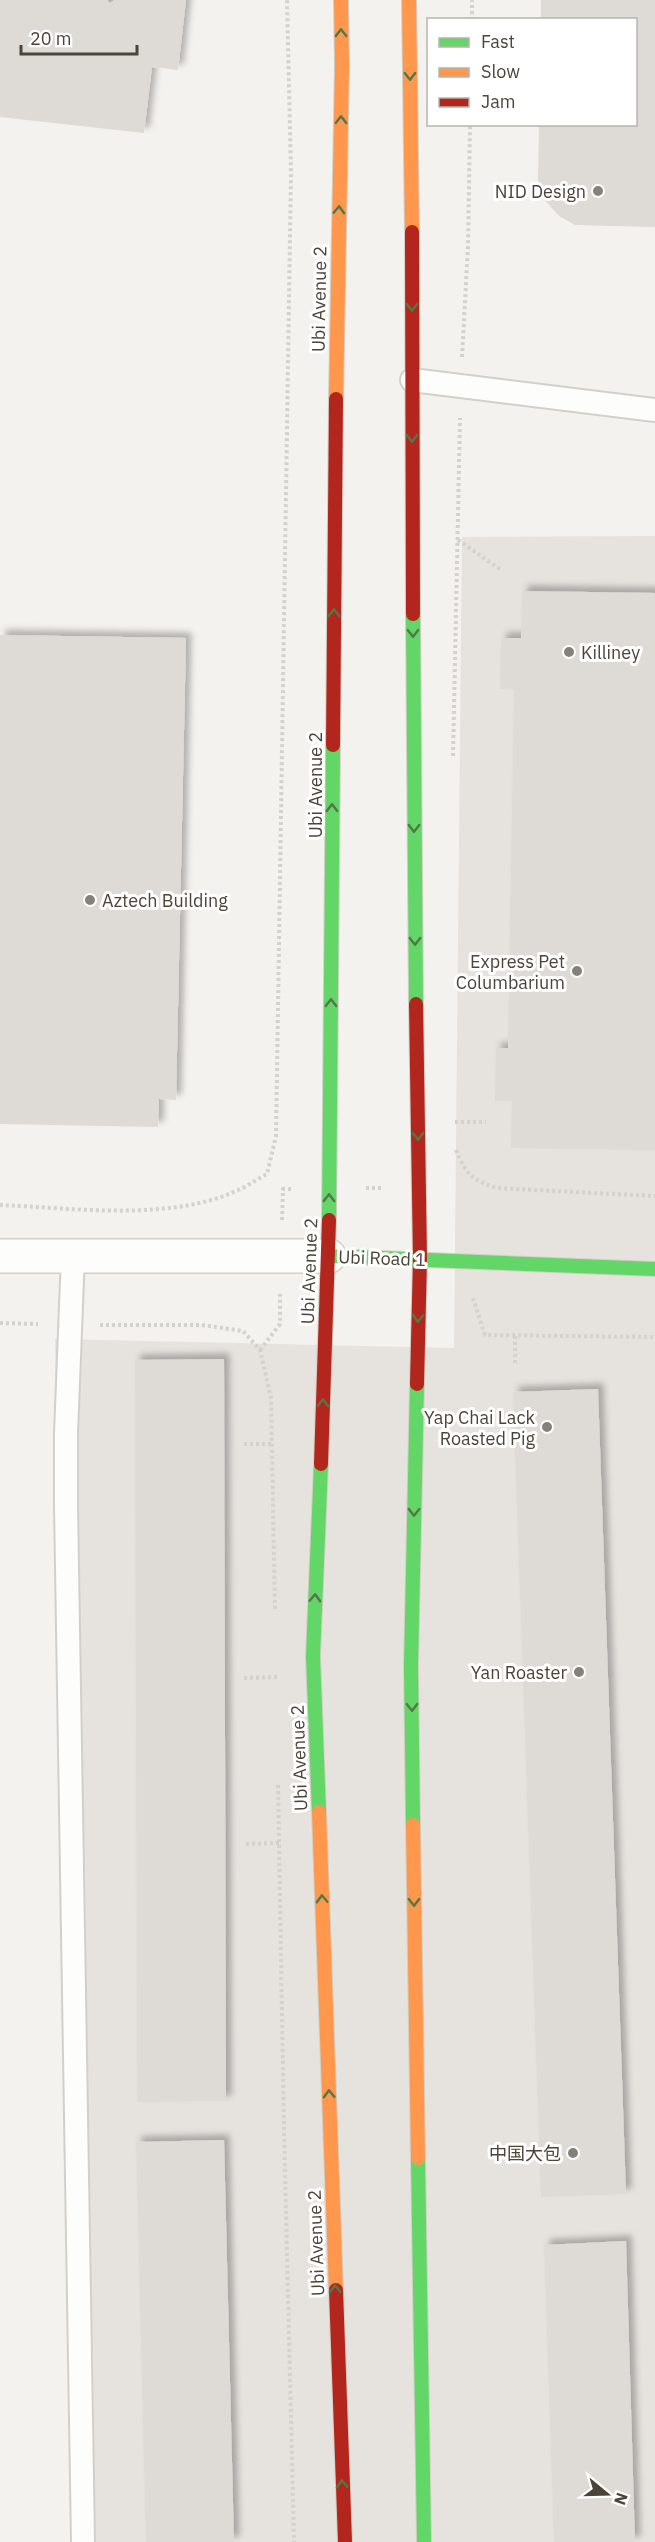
<svg xmlns="http://www.w3.org/2000/svg" width="655" height="2542" viewBox="0 0 655 2542" font-family="'IBM Plex Sans','Noto Sans SC',sans-serif">
  <style>
    .industrial { fill: #e6e2de }
    .building { fill: #dedbd6; filter: url(#shadow) }
    .lines { fill: none; stroke-linecap: round; stroke-linejoin: round }
    .lane-casing { stroke: #d2d0cb; stroke-width: 26 }
    .street-casing { stroke: #d2d0cb; stroke-width: 36 }
    .fast-casing { stroke: #d3cfc5; stroke-width: 16 }
    .slow-casing { stroke: #d3cfc5; stroke-width: 16 }
    .jam-casing { stroke: #d3cfc5; stroke-width: 16 }
    .path { stroke: #d3d2cc; stroke-width: 4; stroke-dasharray: 3 3; stroke-linecap: butt }
    .lane { stroke: #fdfdfc; stroke-width: 22 }
    .street { stroke: #fdfdfc; stroke-width: 33 }
    .fast { stroke: #63d668; stroke-width: 14 }
    .slow { stroke: #ff974d; stroke-width: 14 }
    .jam { stroke: #b3261e; stroke-width: 14 }
    .oneway { stroke: #537749 }
    .poi-dot { fill: #868178; stroke: #fff; stroke-width: 2 }
    .labels { text-anchor: middle; dominant-baseline: central; stroke-width: 6; stroke-linejoin: round; paint-order: stroke }
    .poi-label { font-size: 18px; fill: #4b4439; stroke: #fff; text-anchor: end }
    .street-label { font-size: 18px; fill: #4b4439; stroke: #fff }
  </style>
  <defs>
    <filter id="shadow"><feDropShadow dx="5.5" dy="-5.5" stdDeviation="3" flood-color="#0004"/></filter>
  </defs>
  <rect width="100%" height="100%" fill="#f4f2ee"/>
  <path class="industrial" d="M655 536V2542H73L55 1339 454 1348 462 537Z"/>
  <path class="building" d="M0 0H107L110 3 115 0H186L178 70 152 67 144 133 0 117Z
    M541 0H655V227L575 225 559 216 543 198 538 180 539 124H636V20H541Z
    M522 591 655 593V1150L511 1148 512 1101H495L496 1048H508L514 689H500L501 638H521Z
    M0 635 186 638 176 1100 159 1099 158 1127 0 1124Z
    M224 1359 226 2101 137 2102 135 1360Z
    M598 1389 626 2194 541 2197 513 1392Z
    M224 2140 234 2542H146L136 2142Z
    M626 2241 635 2542H554L544 2245Z"/>
  <g class="lines">
    <defs>
      <path id="lane" d="M412 380 655 410
        M73 1255 66 1433V1506L83 2542"/>
      <path id="street" d="M0 1256H329"/>
      <path id="fast" d="M413 614 416 1004
        M329 1220 333 745
        M329 1256 655 1269
        M319 1812 313 1656 321 1464
        M413 1825 411 1666 417 1384
        M418 2158 424 2542"/>
      <path id="slow" d="M409 0 412 232
        M336 399 342 65 341 0
        M319 1812 336 2290
        M413 1825 418 2158"/>
      <path id="jam" d="M412 232 413 614
        M333 745 336 399
        M416 1004 420 1259 417 1384
        M321 1464 329 1220
        M336 2290 345 2542"/>
    </defs>
    <use href="#lane" class="lane-casing"/>
    <use href="#street" class="street-casing"/>
    <use href="#fast" class="fast-casing"/>
    <use href="#slow" class="slow-casing"/>
    <use href="#jam" class="jam-casing"/>
    <path class="path" d="M472 20V0
      M462 357 468 246 470 124
      M458 540 501 570
      M453 756 460 418
      M455 1122H486
      M456 1150C466 1174 471 1179 496 1188L655 1196
      M366 1188H383
      M0 1205C74 1208 170 1222 238 1190 248 1186 257 1179 267 1174L276 1136 291 172 287 0
      M282 1220 283 1189H293
      M473 1298 485 1335 655 1337
      M0 1323 38 1324
      M100 1325H202L243 1331 260 1350 271 1398 275 1610
      M260 1350 280 1324V1291
      M515 1363V1335
      M244 1444H272
      M244 1678 277 1677
      M278 1785 284 2128 294 2542
      M246 1844 279 1843"/>
    <use href="#lane" class="lane"/>
    <use href="#street" class="street"/>
    <use href="#fast" class="fast"/>
    <use href="#slow" class="slow"/>
    <use href="#jam" class="jam"/>
  </g>
  <defs><path id="oneway-chevron" d="M-2-3.5L2.5 0L-2 3.5" fill="none" stroke-width="1.6" stroke-linecap="round" stroke-linejoin="round" transform="scale(1.5)"/></defs>
  <g class="oneway">
    <use href="#oneway-chevron" transform="translate(341 33) rotate(-91)"/>
    <use href="#oneway-chevron" transform="translate(410 76) rotate(89)"/>
    <use href="#oneway-chevron" transform="translate(341 120) rotate(-89)"/>
    <use href="#oneway-chevron" transform="translate(339 210) rotate(-88)"/>
    <use href="#oneway-chevron" transform="translate(412 307) rotate(90)"/>
    <use href="#oneway-chevron" transform="translate(412 438) rotate(90)"/>
    <use href="#oneway-chevron" transform="translate(334 613) rotate(-90)"/>
    <use href="#oneway-chevron" transform="translate(413 633) rotate(90)"/>
    <use href="#oneway-chevron" transform="translate(332 808) rotate(-90)"/>
    <use href="#oneway-chevron" transform="translate(414 828) rotate(90)"/>
    <use href="#oneway-chevron" transform="translate(415 941) rotate(89)"/>
    <use href="#oneway-chevron" transform="translate(331 1003) rotate(-90)"/>
    <use href="#oneway-chevron" transform="translate(418 1136) rotate(89)"/>
    <use href="#oneway-chevron" transform="translate(329 1198) rotate(-90)"/>
    <use href="#oneway-chevron" transform="translate(418 1318) rotate(92)"/>
    <use href="#oneway-chevron" transform="translate(323 1403) rotate(-88)"/>
    <use href="#oneway-chevron" transform="translate(414 1512) rotate(91)"/>
    <use href="#oneway-chevron" transform="translate(315 1598) rotate(-88)"/>
    <use href="#oneway-chevron" transform="translate(412 1707) rotate(89)"/>
    <use href="#oneway-chevron" transform="translate(322 1899) rotate(-92)"/>
    <use href="#oneway-chevron" transform="translate(414 1902) rotate(89)"/>
    <use href="#oneway-chevron" transform="translate(329 2094) rotate(-92)"/>
    <use href="#oneway-chevron" transform="translate(335 2289) rotate(-92)"/>
    <use href="#oneway-chevron" transform="translate(342 2484) rotate(-92)"/>
  </g>
  <g class="poi-dot">
    <circle cx="598" cy="191" r="6"/>
    <circle cx="569" cy="652" r="6"/>
    <circle cx="90" cy="900" r="6"/>
    <circle cx="577" cy="971" r="6"/>
    <circle cx="547" cy="1427" r="6"/>
    <circle cx="579" cy="1672" r="6"/>
    <circle cx="573" cy="2153" r="6"/>
  </g>
  <g class="labels">
    <g class="poi-label">
      <text x="586" y="191">NID Design</text>
      <text x="581" y="652" text-anchor="start">Killiney</text>
      <text x="102" y="900" text-anchor="start">Aztech Building</text>
      <text x="565" y="961">Express Pet<tspan x="565" dy="21">Columbarium</tspan></text>
      <text x="535" y="1417">Yap Chai Lack<tspan x="535" dy="21">Roasted Pig</tspan></text>
      <text x="567" y="1672">Yan Roaster</text>
      <text x="561" y="2153">中国大包</text>
    </g>
    <g class="street-label">
      <text transform="translate(319 299) rotate(-89)">Ubi Avenue 2</text>
      <text transform="translate(315 785) rotate(-90)">Ubi Avenue 2</text>
      <text transform="translate(382 1258) rotate(2)">Ubi Road 1</text>
      <text transform="translate(309 1271) rotate(-88)">Ubi Avenue 2</text>
      <text transform="translate(299 1758) rotate(-92)">Ubi Avenue 2</text>
      <text transform="translate(316 2243) rotate(-92)">Ubi Avenue 2</text>
    </g>
  </g>
  <rect x="427" y="18" width="210" height="108" fill="#ffffff" stroke="#b7b4b0" stroke-width="1.5"/>
  <rect x="439" y="38" width="30" height="9" fill="#63d668" stroke="#b7b4b0" stroke-width="1.5"/>
  <text x="481" y="48" font-size="18" fill="#4b4439">Fast</text>
  <rect x="439" y="68" width="30" height="9" fill="#ff974d" stroke="#b7b4b0" stroke-width="1.5"/>
  <text x="481" y="78" font-size="18" fill="#4b4439">Slow</text>
  <rect x="439" y="98" width="30" height="9" fill="#b3261e" stroke="#b7b4b0" stroke-width="1.5"/>
  <text x="481" y="108" font-size="18" fill="#4b4439">Jam</text>
  <g transform="translate(607 2494) rotate(109)" stroke="#ffffff" stroke-width="4.5" paint-order="stroke">
  <path d="M0-4.5L10 22L0 15L-10 22Z" fill="#4b4439"/>
  <text y="-9" font-size="16" font-weight="bold" text-anchor="middle" fill="#4b4439">N</text>
  </g>
  <path d="M21 45v9h116v-9" fill="none" stroke="#4b4439" stroke-width="3"/>
  <text x="30" y="45" font-size="18" fill="#4b4439" stroke="#ffffff" stroke-width="4.5" paint-order="stroke">20 m</text>
</svg>
